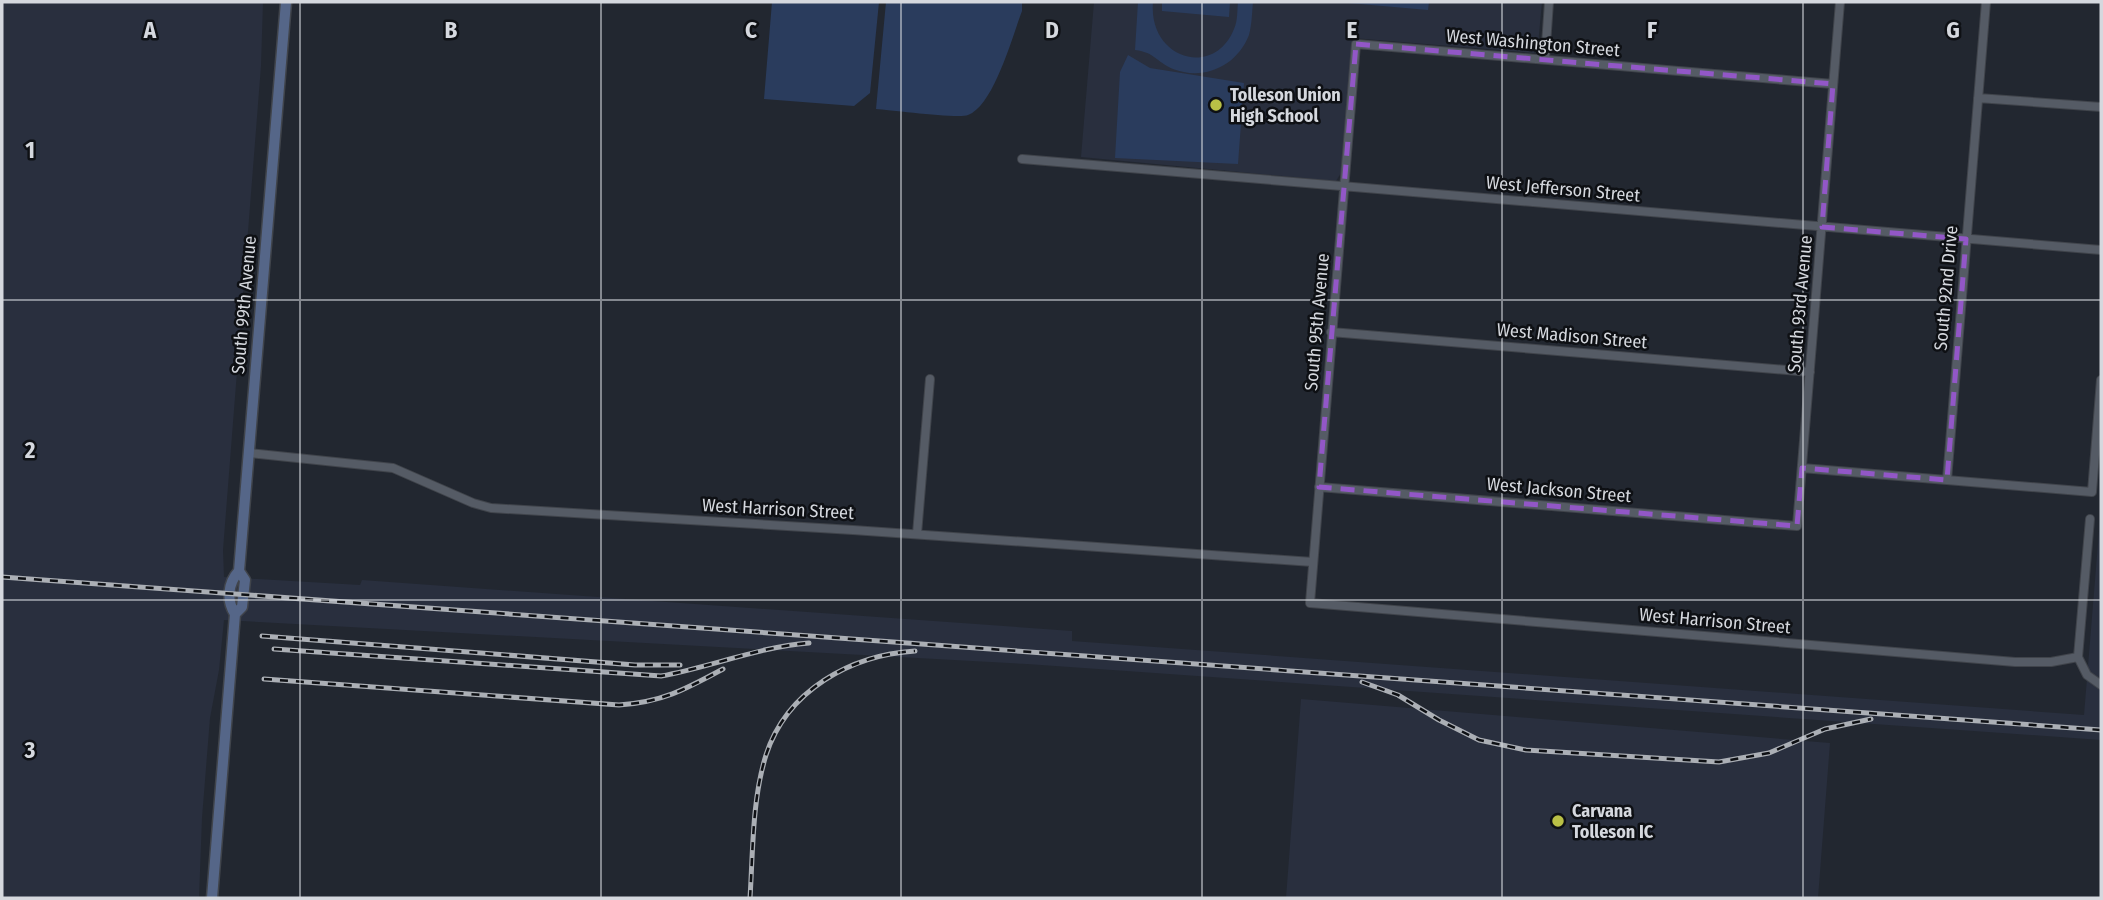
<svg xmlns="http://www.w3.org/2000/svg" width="2103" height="900" viewBox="0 0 2103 900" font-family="'Fira Sans Condensed',sans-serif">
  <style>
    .built { fill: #292f3e }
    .green { fill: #2a3c5d }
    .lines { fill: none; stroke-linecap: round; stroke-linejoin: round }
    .minor-casing { stroke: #40444b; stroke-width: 10 }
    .secondary-casing { stroke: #40444b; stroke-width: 13 }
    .minor { stroke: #555b65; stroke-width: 8 }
    .secondary { stroke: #568; stroke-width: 10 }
    .rail-casing { stroke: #abafb5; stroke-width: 5 }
    .rail { stroke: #0e1014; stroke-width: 2.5; stroke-dasharray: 8; stroke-linecap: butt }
    .marked { fill: none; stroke: #9257c7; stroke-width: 5; stroke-dasharray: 14 9; stroke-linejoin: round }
    .grid { fill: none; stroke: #d5d8de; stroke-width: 2; stroke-opacity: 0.55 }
    .poi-dot { fill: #b9c046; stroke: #0e1014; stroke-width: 2.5 }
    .labels { text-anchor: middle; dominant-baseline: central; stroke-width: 5; stroke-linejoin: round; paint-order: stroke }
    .street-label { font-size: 18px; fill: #d5d8de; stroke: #0e1014 }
    .poi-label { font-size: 18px; font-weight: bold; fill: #d5d8de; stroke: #0e1014; text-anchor: start }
    .grid-label { font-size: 23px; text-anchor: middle; font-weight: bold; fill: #d5d8de; stroke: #0e1014; stroke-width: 5; stroke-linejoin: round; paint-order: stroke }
  </style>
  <rect width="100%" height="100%" fill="#222730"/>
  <path class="built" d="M2 2H263L261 66 223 550 224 577 360 585 362 580 1072 631V641L2084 715 2101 507V740L1027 664 224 620 219 670 210 718 202 818 199 898H2Z
    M1094 2H1542L1538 45 1534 53 1353 38 1341 173 1336 181 1081 157Z
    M1301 699 1830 743 1818 898H1286Z"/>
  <path class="green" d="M772 2H879L870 93 854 106 764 99Z
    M886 2H1022V11C1012 37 994 105 968 115 959 119 891 110 876 109Z
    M1138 2H1153C1148 59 1214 79 1234 29 1238 21 1237 10 1238 2H1253C1252 12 1252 24 1249 35 1237 66 1204 81 1173 69 1155 61 1156 53 1135 50Z
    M1162 2H1230L1229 17 1162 11Z
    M1337 2H1429L1428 10Z
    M1128 55 1150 68 1244 83 1238 164 1115 158 1120 72Z"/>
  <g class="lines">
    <defs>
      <path id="minor" d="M1545 59 1549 2
        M1833 84 1356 44 1310 603 2015 662H2051L2078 657
        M1978 98 2101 107
        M1022 159 2101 250
        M1331 332 1810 372
        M250 453 393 468 473 503 491 508 853 530 1313 562
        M1802 468 2092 492 2101 380
        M1947 480 1986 2
        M1319 487 1797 526 1840 2
        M2090 519 2078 657 2087 675 2101 685
        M917 534 930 379"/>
      <path id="secondary" d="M235 614 242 607 245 580 239 571
        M212 898 235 614C226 600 228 583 239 571L286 2"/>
    </defs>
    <use href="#minor" class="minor-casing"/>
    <use href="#secondary" class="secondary-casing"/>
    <use href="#minor" class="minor"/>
    <use href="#secondary" class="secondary"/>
    <defs>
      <path id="rail" d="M2 577 2101 730
        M262 636 635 665H680
        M274 649 661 676C711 667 758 647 809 643
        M264 679 619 705C663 702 686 689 723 669
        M1362 682 1398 695 1439 720 1479 740 1526 750 1719 762 1769 753 1825 729 1871 719
        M750 898C753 851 752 800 766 755 787 690 851 655 915 651"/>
    </defs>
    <use href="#rail" class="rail-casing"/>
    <use href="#rail" class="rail"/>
  </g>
  <path class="marked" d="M1356 44 1833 84 1822 227 1966 239 1947 480 1802 468 1797 526 1319 487Z"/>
  <path class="grid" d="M300 2V898M601 2V898M901 2V898M1202 2V898M1502 2V898M1803 2V898M2 300H2101M2 600H2101"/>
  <g class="poi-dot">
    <circle cx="1216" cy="105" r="7"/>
    <circle cx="1558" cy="821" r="7"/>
  </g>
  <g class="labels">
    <g class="street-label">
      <text transform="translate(1533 43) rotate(5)">West Washington Street</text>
      <text transform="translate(1563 189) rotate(5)">West Jefferson Street</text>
      <text transform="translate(1946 288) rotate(-85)">South 92nd Drive</text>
      <text transform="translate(1800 304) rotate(-85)">South 93rd Avenue</text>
      <text transform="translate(244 305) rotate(-85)">South 99th Avenue</text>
      <text transform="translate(1317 322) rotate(-85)">South 95th Avenue</text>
      <text transform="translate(1572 336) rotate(5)">West Madison Street</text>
      <text transform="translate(1559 490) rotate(5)">West Jackson Street</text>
      <text transform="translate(778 509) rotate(3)">West Harrison Street</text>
      <text transform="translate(1715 621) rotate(5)">West Harrison Street</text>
    </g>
    <g class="poi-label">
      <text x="1230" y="95">Tolleson Union<tspan x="1230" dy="21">High School</tspan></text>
      <text x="1572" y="811">Carvana<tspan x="1572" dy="21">Tolleson IC</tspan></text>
    </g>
  </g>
  <g class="grid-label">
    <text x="150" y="38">A</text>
    <text x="451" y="38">B</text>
    <text x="751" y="38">C</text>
    <text x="1052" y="38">D</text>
    <text x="1352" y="38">E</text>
    <text x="1652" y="38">F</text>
    <text x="1953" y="38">G</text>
    <text x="30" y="158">1</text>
    <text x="30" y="458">2</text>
    <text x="30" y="758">3</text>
  </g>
  <rect width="2103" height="900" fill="none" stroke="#d5d8de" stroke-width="7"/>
</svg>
